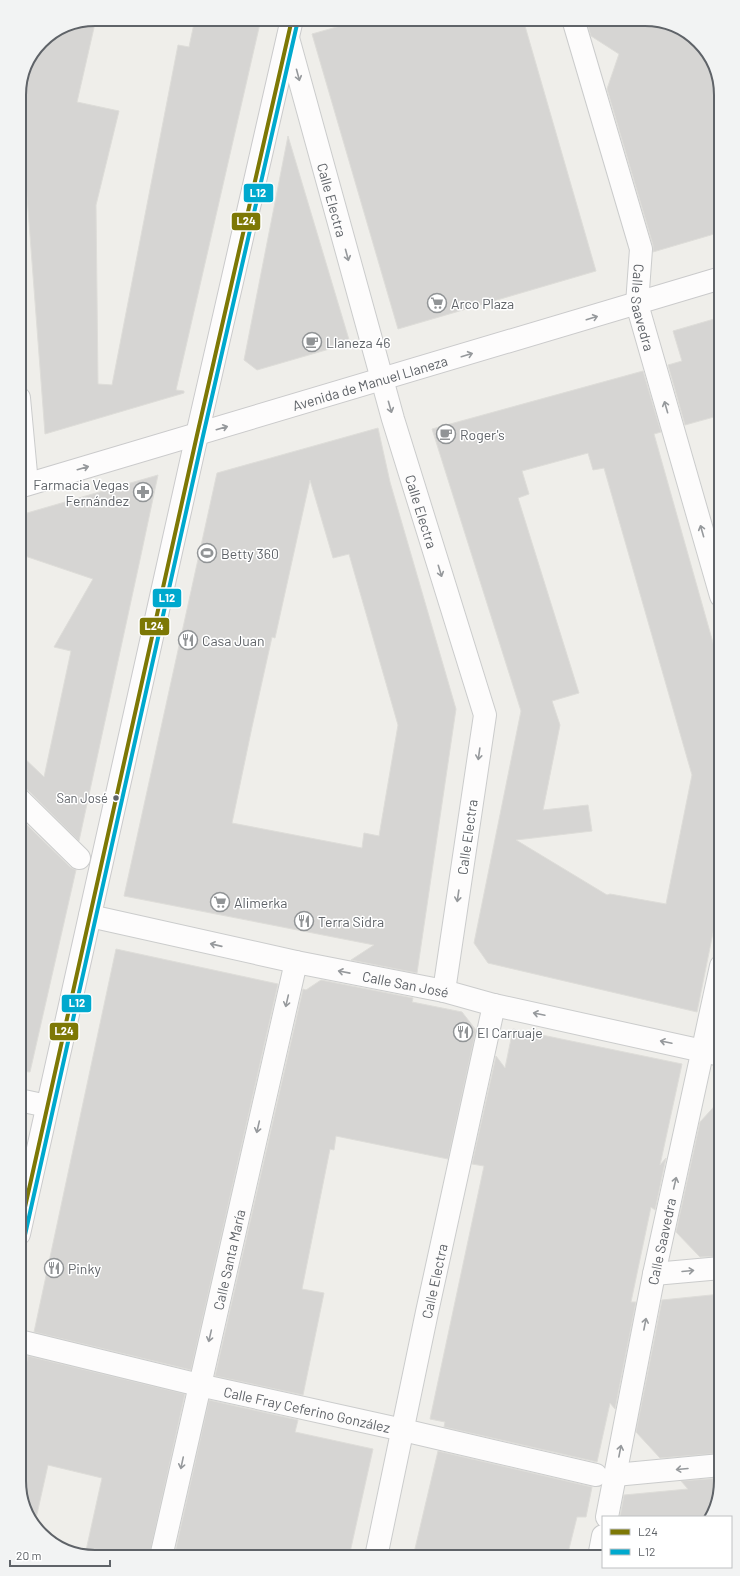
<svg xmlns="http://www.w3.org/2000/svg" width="740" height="1576" viewBox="0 0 740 1576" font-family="Barlow,sans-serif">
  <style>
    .building { fill: #d6d5d3; stroke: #deddd9; fill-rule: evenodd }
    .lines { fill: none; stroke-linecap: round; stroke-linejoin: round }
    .street-casing { stroke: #cbcccc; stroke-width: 24 }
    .secondary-casing { stroke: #cacacb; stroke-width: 24 }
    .street { stroke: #fdfcfc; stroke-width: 22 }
    .secondary { stroke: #fdfcfc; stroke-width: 22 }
    .bus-1-casing { stroke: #fff; stroke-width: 7 }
    .bus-2-casing { stroke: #fff; stroke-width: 7 }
    .bus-1 { stroke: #7d7805; stroke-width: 4 }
    .bus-2 { stroke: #00a9ce; stroke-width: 4 }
    .oneway { stroke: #96999c }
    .bus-dot { fill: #5f6368; stroke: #fff; stroke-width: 1.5 }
    .labels { text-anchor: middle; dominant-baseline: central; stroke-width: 3; stroke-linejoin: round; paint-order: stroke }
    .bus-label { font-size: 13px; fill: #5f6368; stroke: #fff; text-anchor: end }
    .street-label { font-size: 14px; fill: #5f6368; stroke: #fff }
    .poi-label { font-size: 14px; fill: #5f6368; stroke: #fff; text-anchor: start }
    .rim { fill: none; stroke: #5f6368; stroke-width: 2 }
    .line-badge { stroke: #fff; stroke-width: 1.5 }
    .badge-label { font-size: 11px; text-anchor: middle; font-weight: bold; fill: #fff }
  </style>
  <rect width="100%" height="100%" fill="#efeeea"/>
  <path class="building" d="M96 19 77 102 119 111 96 205 98 384 112 385 178 45 189 47 195 19H261L176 390 184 391V393L45 434 19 90 41 41 66 25Z
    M365 19H523L596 271 398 329 312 34Z
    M586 19H650L691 35 715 66 721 95V232L653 252V245L607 89 619 54 591 36Z
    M288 136 350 343 257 370 244 360Z
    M721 317V415L685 425 668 365 682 361 673 331Z
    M643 371 661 432 654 434 721 671V893L697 1012 488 963 474 943 521 711 432 429ZM588 453 593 470 604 468 692 775 666 904 610 894 607 895 516 840 592 831 588 805 543 810 560 725 552 701 579 693 518 498 529 494 522 471Z
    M378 428 390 482 456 709 417 973 351 960 374 945 124 896 217 473ZM310 480 333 558 349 554 398 725 379 836 364 833 362 848 232 823 252 727 272 637 275 638Z
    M158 475 141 555 79 841 28 790 19 787V753L44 777 71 651 54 647 93 579 19 554V545L27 513Z
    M19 817 70 867 76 870 30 1072 19 1071Z
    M116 949 278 984 191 1370 34 1332Z
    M321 980 413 998 412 1002 462 1012 476 1030 448 1159 336 1136 334 1150 330 1149 302 1289 324 1293 303 1395 215 1376 303 989 306 990Z
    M513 1029 682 1064 660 1165 666 1158 655 1210 651 1207 631 1302H636L615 1409 610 1403 597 1462 444 1427 445 1422 430 1419 484 1166 472 1164 496 1056 505 1068Z
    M721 1099V1256L700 1257 676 1232 700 1122Z
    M721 1294V1453L660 1458 636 1432 662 1300Z
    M28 1356 185 1394 149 1557H90L85 1555 102 1478 48 1465 35 1523 25 1510 19 1481V1369L25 1371Z
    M209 1400 298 1420 295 1432 373 1449 349 1557H174Z
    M438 1451 592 1487 586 1517H577L567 1557H413Z
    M721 1478 710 1517H620L624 1495 688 1489 681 1481Z"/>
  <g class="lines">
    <defs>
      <g id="street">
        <path id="s1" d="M573 19 641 249 637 304 721 596"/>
        <path id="s2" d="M288 38 393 419 485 715 444 991"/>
        <path d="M19 398 27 484"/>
        <path d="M19 799 79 858"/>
        <path id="s3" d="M90 916 296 962 444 991 494 1005 721 1055"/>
        <path d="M19 1100 47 1106"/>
        <path d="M654 1274 721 1268"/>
        <path id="s4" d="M19 1341 199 1385 403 1430 596 1475"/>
        <path d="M615 1475 721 1465"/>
        <path id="s5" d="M607 1517 654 1274 721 966"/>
        <path id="s6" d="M161 1557 296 962"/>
        <path id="s7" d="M376 1557 427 1312 494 1005"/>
        <path d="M599 1557 603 1536"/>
      </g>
      <g id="secondary">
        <path id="s8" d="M19 487 721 278"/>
        <path d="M19 1234 197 435 292 19"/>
      </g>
    </defs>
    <use href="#street" class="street-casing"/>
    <use href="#secondary" class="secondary-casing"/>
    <use href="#street" class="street"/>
    <use href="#secondary" class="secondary"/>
    <defs>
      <path id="bus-1" d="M19 1234 197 435 292 19"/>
      <path id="bus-2" d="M25 1235 203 436 298 20"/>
    </defs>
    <use href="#bus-1" class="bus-1-casing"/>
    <use href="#bus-2" class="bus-2-casing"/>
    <use href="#bus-1" class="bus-1"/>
    <use href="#bus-2" class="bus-2"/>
  </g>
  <defs><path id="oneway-shaft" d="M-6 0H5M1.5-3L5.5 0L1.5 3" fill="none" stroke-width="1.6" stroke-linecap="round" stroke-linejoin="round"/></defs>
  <g class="oneway">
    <use href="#oneway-shaft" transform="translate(298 75) rotate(75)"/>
    <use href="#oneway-shaft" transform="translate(347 255) rotate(75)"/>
    <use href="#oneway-shaft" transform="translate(592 318) rotate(-17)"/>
    <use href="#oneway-shaft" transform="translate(467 355) rotate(-17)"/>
    <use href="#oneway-shaft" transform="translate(390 407) rotate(74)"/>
    <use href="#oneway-shaft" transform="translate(666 407) rotate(-106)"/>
    <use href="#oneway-shaft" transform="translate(222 428) rotate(-16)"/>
    <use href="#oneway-shaft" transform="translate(83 468) rotate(-16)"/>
    <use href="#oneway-shaft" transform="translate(702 531) rotate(-106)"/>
    <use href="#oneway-shaft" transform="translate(440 571) rotate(73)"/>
    <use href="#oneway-shaft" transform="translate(479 754) rotate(98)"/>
    <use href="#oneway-shaft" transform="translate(458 896) rotate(98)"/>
    <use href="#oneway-shaft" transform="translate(216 945) rotate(-167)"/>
    <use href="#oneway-shaft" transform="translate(344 972) rotate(-169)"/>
    <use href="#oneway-shaft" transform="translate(287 1001) rotate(103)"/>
    <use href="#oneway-shaft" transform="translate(539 1014) rotate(-168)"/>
    <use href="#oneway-shaft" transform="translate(666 1042) rotate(-168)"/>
    <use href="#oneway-shaft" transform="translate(258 1127) rotate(103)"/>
    <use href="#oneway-shaft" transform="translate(675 1183) rotate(-77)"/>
    <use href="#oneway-shaft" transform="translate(688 1271) rotate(-5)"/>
    <use href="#oneway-shaft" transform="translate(645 1324) rotate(-79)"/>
    <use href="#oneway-shaft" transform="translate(210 1336) rotate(103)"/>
    <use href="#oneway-shaft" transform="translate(620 1451) rotate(-79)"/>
    <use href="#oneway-shaft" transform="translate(182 1463) rotate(102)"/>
    <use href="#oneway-shaft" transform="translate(682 1469) rotate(175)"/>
  </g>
  <defs>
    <symbol id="supermarket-ring" viewBox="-11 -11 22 22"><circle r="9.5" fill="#fff" stroke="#919496" stroke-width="1.5"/><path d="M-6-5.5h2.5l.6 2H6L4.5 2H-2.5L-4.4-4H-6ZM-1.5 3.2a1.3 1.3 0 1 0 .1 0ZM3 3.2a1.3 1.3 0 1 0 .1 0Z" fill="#919496"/></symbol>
    <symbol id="cafe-ring" viewBox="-11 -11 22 22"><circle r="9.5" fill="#fff" stroke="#919496" stroke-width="1.5"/><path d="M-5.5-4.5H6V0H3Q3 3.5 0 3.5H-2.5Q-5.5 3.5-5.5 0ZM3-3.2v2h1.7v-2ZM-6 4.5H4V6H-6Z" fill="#919496"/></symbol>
    <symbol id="pharmacy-ring" viewBox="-11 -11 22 22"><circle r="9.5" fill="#fff" stroke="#919496" stroke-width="1.5"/><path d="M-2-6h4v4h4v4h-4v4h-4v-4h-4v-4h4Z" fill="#919496"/></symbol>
    <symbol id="stadium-ring" viewBox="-11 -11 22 22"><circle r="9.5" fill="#fff" stroke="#919496" stroke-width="1.5"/><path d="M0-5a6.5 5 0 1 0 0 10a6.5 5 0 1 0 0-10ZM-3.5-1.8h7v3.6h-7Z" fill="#919496"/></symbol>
    <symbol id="restaurant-ring" viewBox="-11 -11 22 22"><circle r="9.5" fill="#fff" stroke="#919496" stroke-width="1.5"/><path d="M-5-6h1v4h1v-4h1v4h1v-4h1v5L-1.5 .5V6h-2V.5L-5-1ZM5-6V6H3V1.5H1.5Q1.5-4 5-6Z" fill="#919496"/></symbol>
  </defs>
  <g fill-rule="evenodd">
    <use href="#supermarket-ring" x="426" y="292" width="22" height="22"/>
    <use href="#cafe-ring" x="301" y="331" width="22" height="22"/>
    <use href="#cafe-ring" x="435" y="423" width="22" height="22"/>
    <use href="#pharmacy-ring" x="132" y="481" width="22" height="22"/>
    <use href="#stadium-ring" x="196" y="542" width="22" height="22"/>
    <use href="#restaurant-ring" x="177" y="629" width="22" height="22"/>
    <use href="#supermarket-ring" x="209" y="891" width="22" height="22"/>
    <use href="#restaurant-ring" x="293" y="910" width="22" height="22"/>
    <use href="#restaurant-ring" x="452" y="1021" width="22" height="22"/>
    <use href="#restaurant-ring" x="43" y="1257" width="22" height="22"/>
  </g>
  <circle class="bus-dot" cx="116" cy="798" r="3.5"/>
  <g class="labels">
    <g class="bus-label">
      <text x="108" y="798">San José</text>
    </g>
    <g class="street-label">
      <text stroke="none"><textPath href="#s2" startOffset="168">Calle Electra</textPath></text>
      <text stroke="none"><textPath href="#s1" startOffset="299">Calle Saavedra</textPath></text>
      <text stroke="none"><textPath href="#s8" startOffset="366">Avenida de Manuel Llaneza</textPath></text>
      <text stroke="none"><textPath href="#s2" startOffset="492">Calle Electra</textPath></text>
      <text transform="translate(467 837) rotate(-82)">Calle Electra</text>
      <text stroke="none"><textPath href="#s3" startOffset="323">Calle San José</textPath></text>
      <text stroke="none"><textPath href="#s5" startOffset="281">Calle Saavedra</textPath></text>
      <text stroke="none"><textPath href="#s6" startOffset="305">Calle Santa María</textPath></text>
      <text stroke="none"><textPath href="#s7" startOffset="282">Calle Electra</textPath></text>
      <text stroke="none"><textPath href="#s4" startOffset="296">Calle Fray Ceferino González</textPath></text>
    </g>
    <g class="poi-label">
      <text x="451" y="303">Arco Plaza</text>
      <text x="326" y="342">Llaneza 46</text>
      <text x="460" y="434">Roger's</text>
      <text x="129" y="484" text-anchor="end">Farmacia Vegas<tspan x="129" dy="16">Fernández</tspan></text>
      <text x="221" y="553">Betty 360</text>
      <text x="202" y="640">Casa Juan</text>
      <text x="234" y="902">Alimerka</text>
      <text x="318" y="921">Terra Sidra</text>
      <text x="477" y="1032">El Carruaje</text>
      <text x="68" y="1268">Pinky</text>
    </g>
  </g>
  <path d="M0 0H740V1576H0ZM95 26H645A69 69 0 0 1 714 95V1481A69 69 0 0 1 645 1550H95A69 69 0 0 1 26 1481V95A69 69 0 0 1 95 26Z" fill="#f2f3f3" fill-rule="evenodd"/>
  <path class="rim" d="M95 26H645A69 69 0 0 1 714 95V1481A69 69 0 0 1 645 1550H95A69 69 0 0 1 26 1481V95A69 69 0 0 1 95 26Z"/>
  <g class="line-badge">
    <rect x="243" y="183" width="31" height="20" rx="4" fill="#00a9ce"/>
    <rect x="231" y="212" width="30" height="19" rx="4" fill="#7d7805"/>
    <rect x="152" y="588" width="30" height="20" rx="4" fill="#00a9ce"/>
    <rect x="139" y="617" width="31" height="19" rx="4" fill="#7d7805"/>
    <rect x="61" y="994" width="31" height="19" rx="4" fill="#00a9ce"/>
    <rect x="49" y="1022" width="30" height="19" rx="4" fill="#7d7805"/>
  </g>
  <g class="badge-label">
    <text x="258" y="197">L12</text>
    <text x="246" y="225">L24</text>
    <text x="167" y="602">L12</text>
    <text x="154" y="630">L24</text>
    <text x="77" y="1007">L12</text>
    <text x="64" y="1035">L24</text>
  </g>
  <rect x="602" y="1516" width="130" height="52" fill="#ffffff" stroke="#bfc1c3"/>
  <rect x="610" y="1529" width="20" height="6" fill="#7d7805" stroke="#bfc1c3"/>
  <text x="638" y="1536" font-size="12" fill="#5f6368">L24</text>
  <rect x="610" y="1549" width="20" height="6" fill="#00a9ce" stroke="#bfc1c3"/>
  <text x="638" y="1556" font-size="12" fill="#5f6368">L12</text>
  <path d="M10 1560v6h100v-6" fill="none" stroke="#5f6368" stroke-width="2"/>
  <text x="16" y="1560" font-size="12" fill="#5f6368" stroke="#ffffff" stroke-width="3" paint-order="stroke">20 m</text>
</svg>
